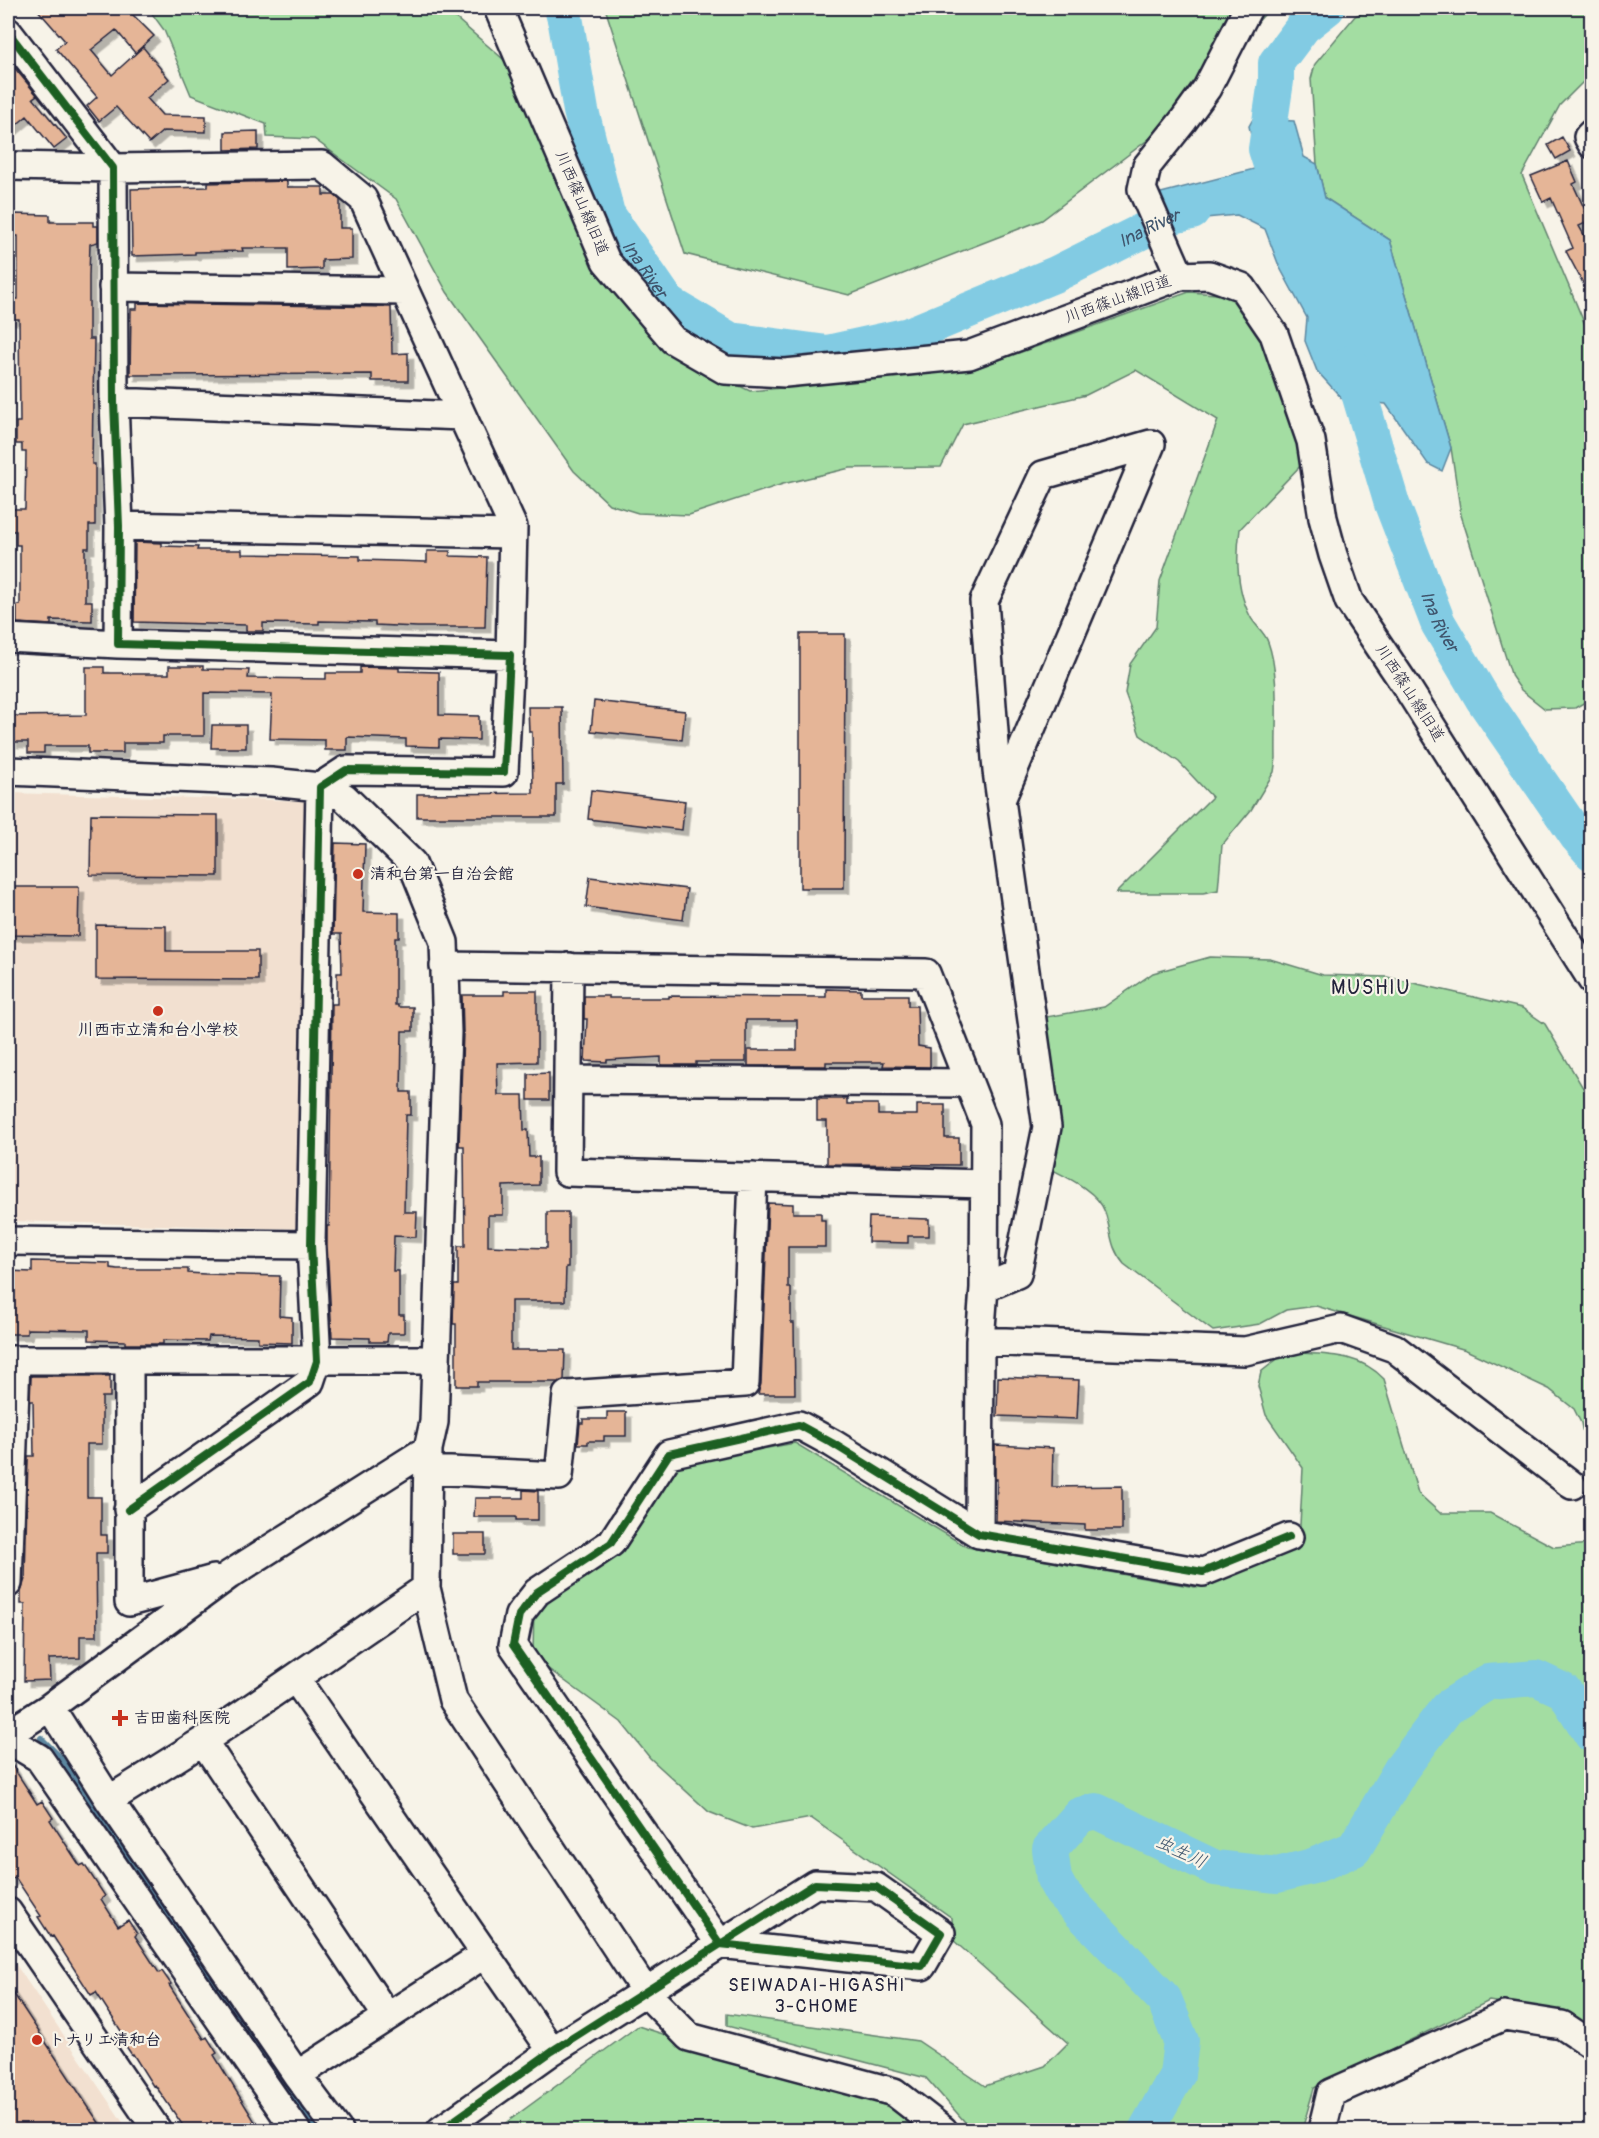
<svg xmlns="http://www.w3.org/2000/svg" width="1599" height="2138" viewBox="0 0 1599 2138" font-family="Pangolin,'Klee One',sans-serif">
  <style>
    .built { fill: #f2e0d0 }
    .green { fill: #a3dda2; stroke: #62806e; stroke-width: 1.5 }
    .water { fill: #82cbe3; stroke: #5c87a0; stroke-width: 1.5 }
    .lines { fill: none; stroke-linecap: round; stroke-linejoin: round }
    .stream { stroke: #5c87a0; stroke-width: 6 }
    .river { stroke: #82cbe3; stroke-width: 36 }
    .building { fill: #e5b597; stroke: #22223b; stroke-width: 1.5; filter: url(#shadow) }
    .minor-casing { stroke: #22223b; stroke-width: 32 }
    .minor { stroke: #f7f3e8; stroke-width: 27 }
    .cycleway-casing { stroke: #f7f3e8; stroke-width: 11 }
    .cycleway { stroke: #1b5e20; stroke-width: 8 }
    .poi-dot { fill: #c8321e; stroke: #f7f3e8; stroke-width: 2 }
    .labels { text-anchor: middle; dominant-baseline: central; stroke-width: 4.5; stroke-linejoin: round; paint-order: stroke }
    .street-label { font-size: 16px; fill: #22223b; stroke: #f7f3e8 }
    .poi-label { font-size: 16px; font-weight: bold; fill: #22223b; stroke: #f7f3e8; text-anchor: start }
    .water-label { font-size: 18px; font-style: italic; fill: #3f556d; stroke: #f7f3e8 }
    .neighbourhood-label { font-size: 18px; letter-spacing: 1.5px; fill: #22223b; stroke: #f7f3e8 }
    .quarter-label { font-size: 20px; letter-spacing: 1.5px; fill: #22223b; stroke: #f7f3e8 }
  </style>
  <defs>
    <filter id="shadow"><feDropShadow dx="5.5" dy="5.5" stdDeviation="0" flood-color="#0004"/></filter>
  </defs>
  <rect width="100%" height="100%" fill="#f7f3e8"/>
  <filter id="ink" filterUnits="userSpaceOnUse"><feTurbulence type="fractalNoise" baseFrequency=".0167" numOctaves="2"/><feDisplacementMap in="SourceGraphic" scale="12" xChannelSelector="R" yChannelSelector="G"/><feConvolveMatrix kernelMatrix="1 2 1 2 8 2 1 2 1" color-interpolation-filters="sRGB"/></filter>
  <g filter="url(#ink)">
    <path class="built" d="M8 793 311 801 305 1229 8 1221Z
      M8 1953 126 2127 122 2130H8Z"/>
    <path class="green" d="M148 8H444L510 65 603 270 678 357 750 391 974 369 1189 292 1230 295 1266 343 1303 463 1240 529C1236 557 1237 590 1250 616 1254 625 1265 632 1268 642 1280 675 1275 722 1276 758L1274 772 1251 810 1222 845 1218 890 1203 893H1116L1212 797 1179 762 1140 735 1125 693 1130 664 1156 627 1160 581 1218 420 1136 370 1086 395 963 424 941 467 850 468 783 484 689 515 638 513 609 504 574 471 447 292 396 199 314 139 267 137 266 124 191 95 164 30Z
      M605 8H1270L1170 123 1042 220 849 295 685 254Z
      M1373 8H1591V74L1560 105 1522 175 1591 339 1592 698 1575 708 1545 709 1521 690 1512 677 1461 515 1451 448 1390 240 1325 198 1317 164 1311 79 1315 64 1355 16Z
      M1210 957 1270 959 1323 975 1387 977 1522 1008 1545 1024 1583 1088 1591 1091V1475L1581 1423 1574 1409 1549 1389 1466 1350 1316 1306 1286 1310 1260 1324 1213 1331 1124 1264C1109 1246 1112 1233 1105 1212 1098 1191 1066 1177 1047 1167L1054 1124 1046 1017 1104 1007 1153 973Z
      M1286 1352C1321 1355 1358 1351 1384 1379L1418 1493 1440 1513H1490L1554 1547 1591 1544V2027L1555 2012 1489 2001 1314 2088 1302 2130H972L926 2078 727 2026V2014L918 2041 985 2086 1045 2066 1068 2043 953 1940 952 1918 811 1818 752 1829 709 1812 650 1758 621 1722 543 1665 533 1652 534 1606 678 1464 795 1443 967 1547 1195 1587 1299 1544 1303 1468 1266 1415 1258 1386 1261 1372Z
      M638 2026 906 2112 919 2130H496Z"/>
    <path class="water" d="M1253 119 1294 121 1304 157 1317 164 1325 198 1390 240 1451 448 1442 471 1428 464 1386 404 1376 403 1357 415 1317 371 1305 341 1307 318 1279 266 1265 229 1237 215 1205 218 1170 225 1157 194 1258 168 1249 126Z"/>
    <g class="lines">
      <path class="stream" d="M41 1738 59 1756 316 2130"/>
      <g class="river">
        <path id="s1" d="M562 8 566 23 581 111 607 214 668 303 730 340 827 353 909 335 1056 274 1173 216 1192 212"/>
        <path d="M1272 168 1266 149 1276 81V63L1303 27 1327 8"/>
        <path id="s2" d="M1350 363 1392 504 1438 623 1483 699 1577 836 1592 853"/>
        <path d="M1146 2130 1177 2075 1181 2041 1164 1999 1061 1892 1054 1879 1050 1849 1080 1815 1096 1811 1215 1868 1277 1875 1313 1866 1354 1849 1401 1769 1447 1708 1488 1682 1536 1678 1564 1691 1592 1735"/>
      </g>
    </g>
    <path class="building" d="M36 8H126L154 36 135 53 116 30 91 50 112 75 143 47 169 79 147 98 162 115 206 116V132L163 131 149 143 116 107 99 121 87 106 97 97 56 49 65 41Z
      M8 60 37 95 33 98 67 139 54 149 27 116 8 132Z
      M258 131V149L225 150V132Z
      M1562 137 1570 151 1556 159 1548 145Z
      M1568 161 1577 182 1573 184 1590 221 1579 226 1592 249V300L1566 251 1573 248 1551 198 1543 202 1531 176Z
      M287 181V187H323V195H334L340 200V228H352V259L322 260V269L288 270V248H242L243 251 195 252V254L132 256 131 189 208 187V183Z
      M13 214 50 215V222H93V226H98V242L90 244 89 276V339H94L92 464H95V525H89V548H85V601H92V621L51 620V625L17 623V605H20V545H16V531H11V509H25L26 452H22V444H16V422H20L19 319H9V299H18V236H13Z
      M137 303 391 307 392 354 408 353V381H372V374L130 375 131 309H137Z
      M135 542 162 543V546L198 547 197 550H242V554L360 556V560L427 562V551H450V556L487 557 485 627H417L375 625V622L319 621V624L263 623V631H246V625L134 622Z
      M800 634H845L844 888H800Z
      M169 666H203V669L249 670 248 678 326 679V673H360V667L399 668V671L439 672V715L479 716V740L439 739V747L406 746V739L347 737V750H325V740L270 739 272 694 204 693V736H163V743H123V753H88V746H44V753H28V742H12V716L86 715V667H104V673H123V674H169Z
      M594 701 685 711 682 740 591 731Z
      M528 707H562L563 784H556V817H417V794L533 793 532 732H529Z
      M212 725H246V748H211Z
      M591 790 685 801 682 830 588 819Z
      M91 814 218 815V876L90 875Z
      M335 843 365 844 363 912 399 913V938H395V1005H398V1007H413V1031H402L401 1092H411V1115H406L404 1212H417L416 1237 394 1236 393 1271H399V1315H404V1333H388L387 1342H370V1338L332 1337 327 1245V1226H329L332 1004H337V973H342L341 934H333Z
      M590 877 687 889 683 920 586 907Z
      M8 887H79L78 936 8 935Z
      M96 925 166 926V951H258V980L96 979Z
      M826 989 861 990V995H908V1006H917L918 1046 930 1048V1067L883 1066 884 1062H826V1066H748V1050H797V1020H746V1062H696V1065H661V1057L607 1060V1062L585 1061 587 1019H584V996H609V998H669V996L826 997Z
      M504 991H537V1062L497 1063 498 1095H523L524 1130H528L529 1157H539V1185L503 1186V1215H488V1246L547 1248V1212H568V1267H566L565 1301H511V1350H565L564 1380 558 1382H477V1386H456V1324H453L454 1285H458V1246H465L464 1146H459L463 1032 462 995H504Z
      M549 1073V1100H528V1074Z
      M817 1099H847V1104H878V1115H917V1105H945V1138H959V1165L827 1164V1121H817Z
      M768 1203 793 1204V1213H821V1220H825V1247H788V1288H791V1323H794L795 1394H758L761 1384Z
      M869 1217 929 1219V1236H908V1243L868 1242Z
      M32 1261 110 1263V1268L117 1269H188V1273L205 1274 280 1276 279 1316 292 1317V1343L258 1342V1337L209 1336 208 1341 163 1340V1344H125V1341L89 1340V1330L27 1329V1334H8V1271L32 1272Z
      M31 1376H110V1397H102V1444H87V1497H101V1535H107V1553H96L97 1636H80V1658L49 1659 50 1680 24 1681 25 1604H21V1592L25 1579 28 1456H34L33 1401H30Z
      M998 1377 1079 1380 1077 1419 997 1416Z
      M607 1412H626V1436H604V1441H588V1444H578L580 1423H583V1419H607Z
      M995 1445 1053 1448 1052 1487 1122 1486V1530H1085V1525L996 1521 997 1479H995Z
      M523 1490 538 1491V1520H516V1517H474L475 1498H523Z
      M453 1534H485V1554H453Z
      M8 1759 37 1804 42 1801 53 1818 50 1820 80 1866 84 1864 105 1896 101 1899 118 1926 128 1920 137 1934 135 1936 159 1973 162 1971 171 1984 169 1985 204 2039 207 2037 217 2053 214 2055 260 2130H186L155 2085 153 2086 133 2054 132 2055 119 2036 123 2034 96 1992 91 1995 53 1936 51 1937 38 1917 41 1916 15 1877 8 1882Z
      M8 1985 89 2108 104 2130H8Z"/>
    <g class="lines">
      <defs>
        <path id="minor" d="M498 8 606 261 673 340 725 370 785 373 969 355 1180 276 1209 275 1242 287 1274 334 1311 441 1323 518 1333 555 1349 601 1408 689 1592 980
          M8 32 113 168 114 402 119 526 118 644 510 655 504 772 346 770 320 787 311 1245 317 1361 310 1382 128 1510
          M1592 133 1588 137 1592 144
          M8 166 113 168 322 165 363 199 513 527 510 655
          M1180 276 1142 189 1147 166 1183 121 1207 88 1248 8
          M113 287 405 291
          M114 402 462 416
          M119 526 512 534
          M8 638 118 644
          M8 771 271 782 320 787 344 797 412 863 444 942 447 1032 434 1422 428 1449 426 1588 453 1700 647 1994 689 2037 894 2092 943 2130
          M444 966 926 973 985 1124 984 1288
          M569 967 567 1172 984 1184
          M568 1080 969 1083
          M8 1241 311 1245
          M980 1341 984 1288 1017 1274 1047 1127 1001 800 1151 444 1043 475 984 601 997 771 1001 800
          M8 1360H436
          M129 1360V1602L214 1579
          M428 1470 559 1476 567 1395 745 1383 753 1177
          M979 1534 980 1341 1245 1351 1341 1329 1394 1348 1572 1485
          M8 1583 16 1360
          M426 1588 295 1678 552 2051
          M50 1707 109 1800 297 2075 338 2130
          M8 1734 50 1707 229 1575 428 1449
          M203 1741 387 2016
          M8 1743 19 1746 39 1758 296 2130
          M109 1800 203 1741 295 1678
          M8 1912 157 2130
          M297 2075 485 1954
          M441 2130 552 2051 815 1884 876 1887 941 1933 922 1966 720 1944 513 1645 519 1615 537 1592 611 1543 669 1454 799 1425 832 1443 979 1534 1203 1572 1289 1537
          M1322 2130 1331 2093 1504 2016 1562 2025 1592 2045"/>
      </defs>
      <use href="#minor" class="minor-casing"/>
      <use href="#minor" class="minor"/>
      <defs>
        <path id="cycleway" d="M8 32 113 168 114 402 119 526 118 644 510 655 504 772 346 770 320 787 311 1245 317 1361 310 1382 128 1510
          M441 2130 552 2051 815 1884 876 1887 941 1933 922 1966 720 1944 513 1645 519 1615 537 1592 611 1543 669 1454 799 1425 832 1443 979 1534 1203 1572 1289 1537"/>
      </defs>
      <use href="#cycleway" class="cycleway-casing"/>
      <use href="#cycleway" class="cycleway"/>
    </g>
  </g>
  <g class="poi-dot">
    <circle cx="358" cy="874" r="6"/>
    <circle cx="158" cy="1011" r="6"/>
    <path d="M117 1709h6v6h6v6h-6v6h-6v-6h-6v-6h6z"/>
    <circle cx="37" cy="2040" r="6"/>
  </g>
  <g class="labels">
    <g class="street-label">
      <text transform="translate(582 203) rotate(67)">川西篠山線旧道</text>
      <text transform="translate(1118 299) rotate(-20)">川西篠山線旧道</text>
      <text transform="translate(1410 693) rotate(57)">川西篠山線旧道</text>
    </g>
    <g class="poi-label">
      <text x="370" y="874">清和台第一自治会館</text>
      <text x="158" y="1030" text-anchor="middle">川西市立清和台小学校</text>
      <text x="134" y="1718">吉田歯科医院</text>
      <text x="49" y="2040">トナリエ清和台</text>
    </g>
    <g class="water-label">
      <text stroke="none"><textPath href="#s1" startOffset="836">Ina River</textPath></text>
      <text stroke="none"><textPath href="#s1" startOffset="278">Ina River</textPath></text>
      <text stroke="none"><textPath href="#s2" startOffset="274">Ina River</textPath></text>
      <text transform="translate(1181 1852) rotate(25)">虫生川</text>
    </g>
    <g class="neighbourhood-label">
      <text x="817" y="1985">SEIWADAI-HIGASHI<tspan x="817" dy="21">3-CHOME</tspan></text>
    </g>
    <g class="quarter-label">
      <text x="1371" y="987">MUSHIU</text>
    </g>
  </g>
  <rect width="1599" height="2138" fill="none" stroke="#f7f3e8" stroke-width="30"/>
  <rect x="15" y="15" width="1569" height="2108" fill="none" stroke="#22223b" stroke-width="2" filter="url(#ink)"/>
</svg>
